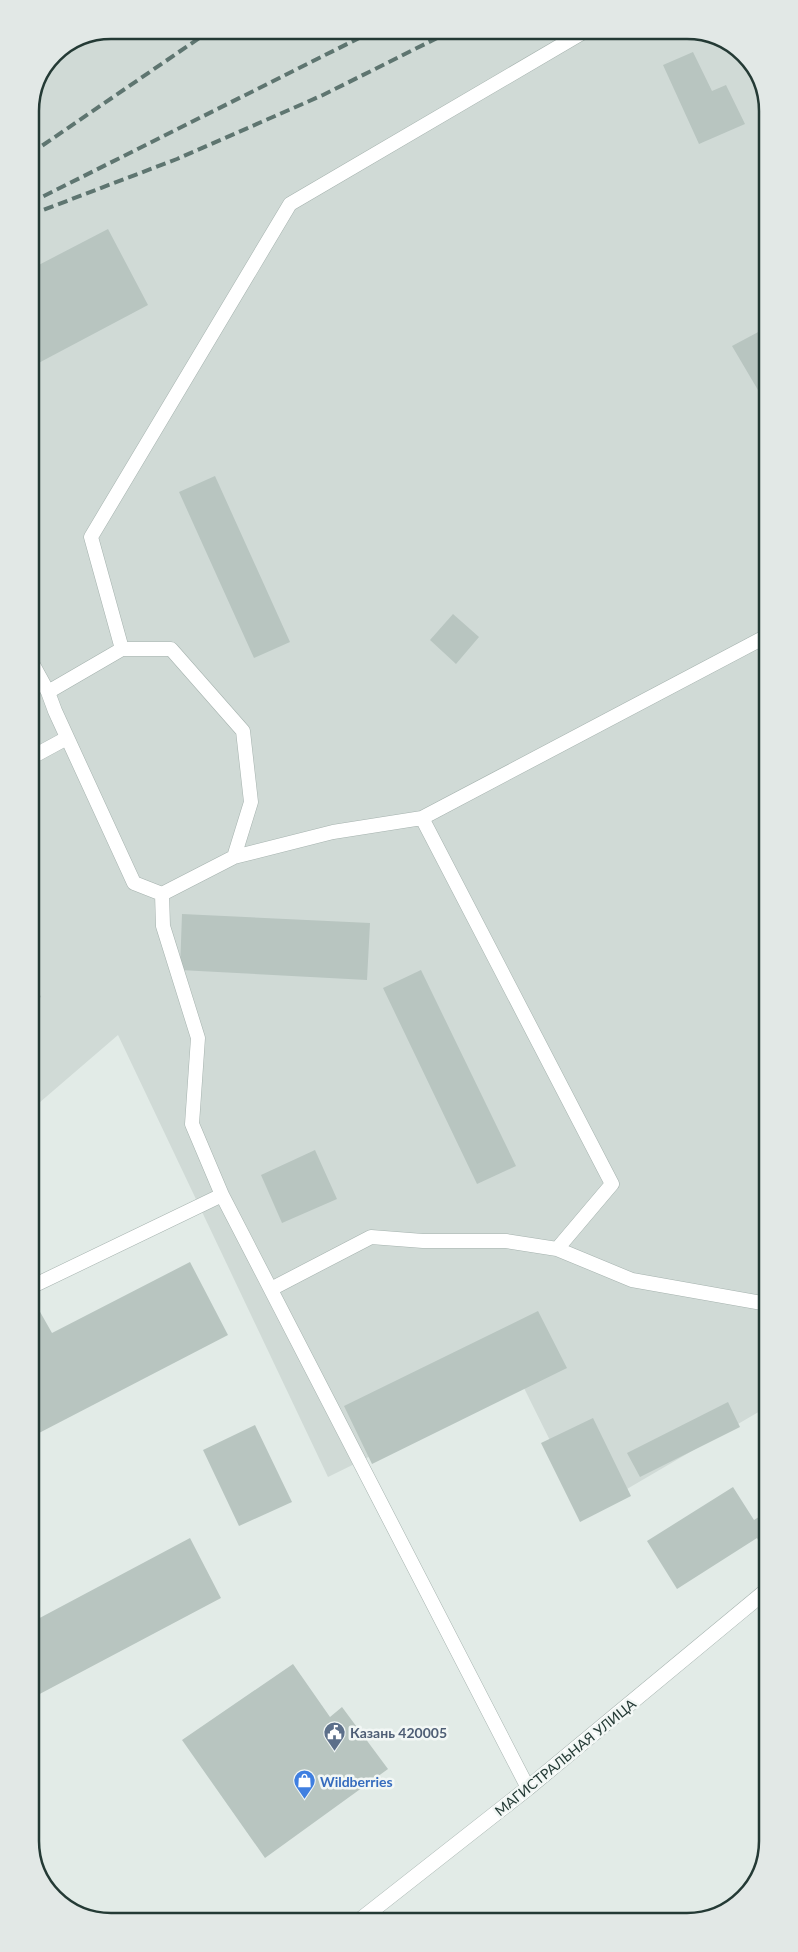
<svg xmlns="http://www.w3.org/2000/svg" width="798" height="1952" viewBox="0 0 798 1952" font-family="Lato,sans-serif">
  <style>
    .built { fill: #d0dad6 }
    .building { fill: #b8c5c0 }
    .lines { fill: none; stroke-linecap: round; stroke-linejoin: round }
    .service-casing { stroke: #a5b2ae; stroke-width: 15 }
    .tertiary-casing { stroke: #a5b2ae; stroke-width: 16 }
    .service { stroke: #fff; stroke-width: 14 }
    .tertiary { stroke: #fff; stroke-width: 15 }
    .rail { stroke: #5e7570; stroke-width: 4; stroke-dasharray: 10 5; stroke-linecap: butt }
    .labels { text-anchor: middle; dominant-baseline: central; stroke-width: 5; stroke-linejoin: round; paint-order: stroke }
    .service-label { font-size: 14px; font-weight: bold; fill: #4e5e75; stroke: #f2f7f5; text-anchor: start }
    .street-label { font-size: 14px; fill: #243a35; stroke: #f2f7f5 }
    .shop-label { font-size: 14px; font-weight: bold; fill: #366cbe; stroke: #f2f7f5; text-anchor: start }
    .rim { fill: none; stroke: #243a35; stroke-width: 2.5 }
  </style>
  <rect width="100%" height="100%" fill="#e2ebe7"/>
  <path class="built" d="M111 30H693L737 47 764 85 767 1407 586 1513 521 1382 328 1477 118 1035 32 1109 30 106 54 53Z"/>
  <path class="building" d="M693 52 712 91 726 85 745 124 699 144 663 65Z
    M108 229 148 305 31 367V269Z
    M762 330 764 334 765 402 732 346Z
    M215 476 290 642 254 658 179 492Z
    M453 614 479 637 456 664 430 640Z
    M182 914 370 923 367 980 180 970Z
    M421 970 516 1166 477 1184 383 988Z
    M32 980 41 997 32 1001Z
    M315 1150 337 1199 282 1223 261 1175Z
    M190 1262 228 1335 39 1433 33 1422V1313L39 1310 52 1333Z
    M538 1311 567 1368 372 1464 344 1406Z
    M728 1402 740 1427 640 1477 627 1453Z
    M593 1418 631 1496 580 1522 541 1443Z
    M255 1425 292 1502 239 1526 203 1450Z
    M733 1487 754 1520 767 1512V1549L765 1551 757 1538 677 1589 647 1541Z
    M190 1538 221 1598 34 1697V1621Z
    M293 1664 330 1717 342 1707 388 1769 265 1858 182 1740Z"/>
  <g class="lines">
    <defs>
      <path id="service" d="M122 649 91 537 290 204 587 30
        M31 661 48 692
        M32 757 67 738
        M234 857 251 802 243 731 171 649H122L48 692 55 711 134 883 162 894 234 857 333 832 422 818
        M162 894 163 926 198 1038 192 1124 222 1195 528 1788
        M557 1249 612 1184 422 818 765 637
        M33 1286 222 1195
        M271 1289 371 1237 423 1241H506L557 1249 632 1280 767 1304"/>
      <path id="tertiary" d="M360 1920 528 1788 767 1590"/>
    </defs>
    <use href="#service" class="service-casing"/>
    <use href="#tertiary" class="tertiary-casing"/>
    <use href="#service" class="service"/>
    <use href="#tertiary" class="tertiary"/>
    <path class="rail" d="M30 154 211 30
      M30 203 375 30
      M30 215 177 159 323 95 453 30"/>
  </g>
  <defs>
    <symbol id="civic-pin" viewBox="-11 -11 22 30"><path d="M0 17L-7.5 6A9.5 9.5 0 1 1 7.5 6Z" fill="#5c6f8a" stroke="#f2f7f5"/><path d="M-.6-6.5H3V-4.5H.6V-3L4-1V1h2V6H-6V1h2V-1L-.6-3ZM-1.2 2.5V6h2.4V2.5Z" fill="#fff"/></symbol>
    <symbol id="shop-pin" viewBox="-11 -11 22 30"><path d="M0 17L-7.5 6A9.5 9.5 0 1 1 7.5 6Z" fill="#3f7fe0" stroke="#f2f7f5"/><path d="M-5-2.5h2.3a2.7 3.5 0 0 1 5.4 0H5L5.5 6h-11ZM-1.5-2.5h3a1.5 2.3 0 0 0-3 0Z" fill="#fff"/></symbol>
  </defs>
  <g fill-rule="evenodd">
    <use href="#civic-pin" x="322" y="1720" width="25" height="34"/>
    <use href="#shop-pin" x="292" y="1768" width="25" height="34"/>
  </g>
  <g class="labels">
    <g class="service-label">
      <text x="350" y="1732">Казань 420005</text>
    </g>
    <g class="street-label">
      <text transform="translate(565 1757) rotate(-39)">МАГИСТРАЛЬНАЯ УЛИЦА</text>
    </g>
    <g class="shop-label">
      <text x="320" y="1781">Wildberries</text>
    </g>
  </g>
  <path d="M0 0H798V1952H0ZM111 39H687A72 72 0 0 1 759 111V1841A72 72 0 0 1 687 1913H111A72 72 0 0 1 39 1841V111A72 72 0 0 1 111 39Z" fill="#e2e8e6" fill-rule="evenodd"/>
  <path class="rim" d="M111 39H687A72 72 0 0 1 759 111V1841A72 72 0 0 1 687 1913H111A72 72 0 0 1 39 1841V111A72 72 0 0 1 111 39Z"/>
</svg>
